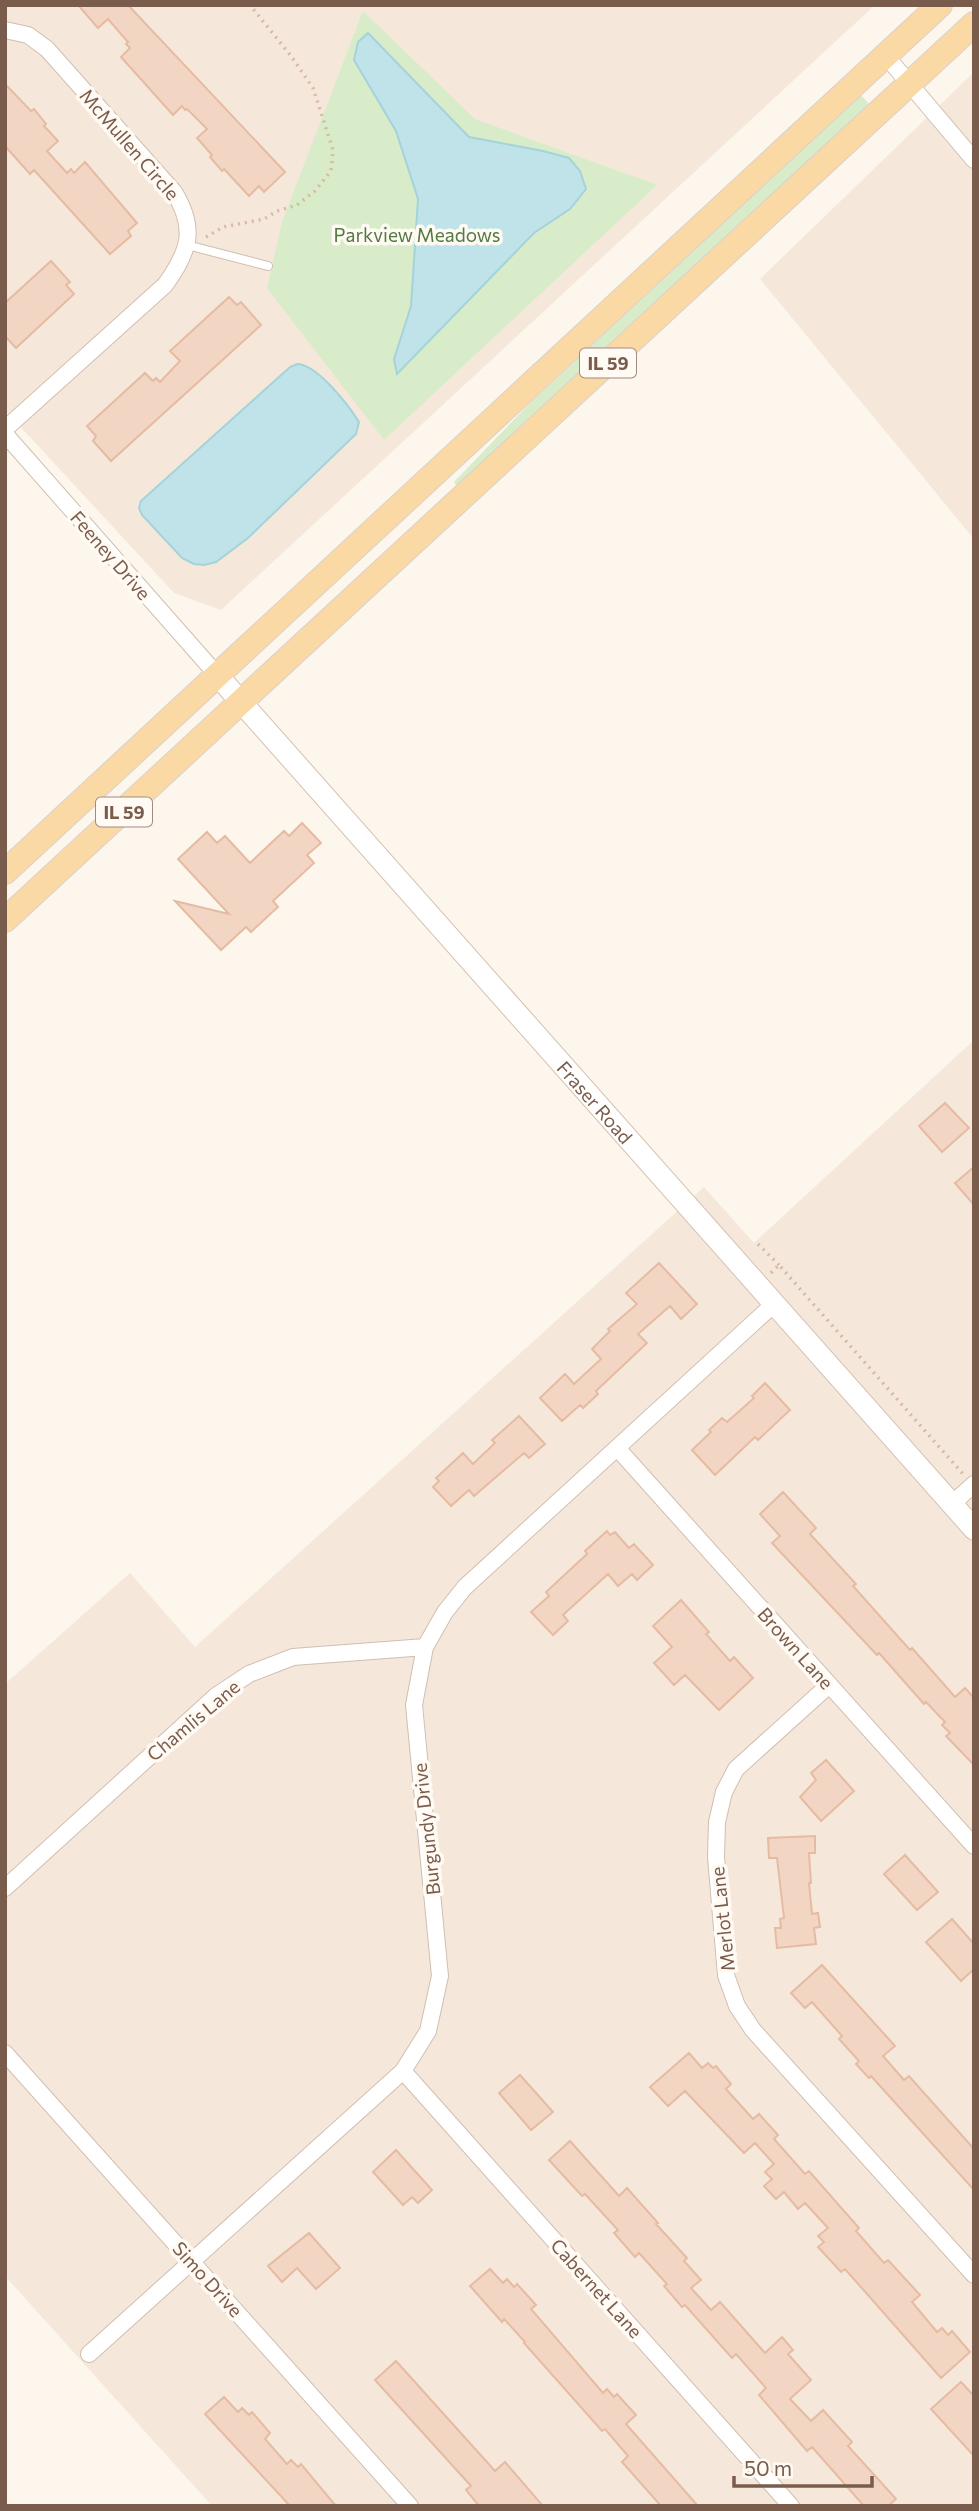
<svg xmlns="http://www.w3.org/2000/svg" width="979" height="2511" viewBox="0 0 979 2511" font-family="Commissioner,sans-serif">
  <style>
    .residential { fill: #f5e8da }
    .green { fill: #d8ecc9 }
    .water { fill: #bfe3e8; stroke: #a5d3da; stroke-width: 2 }
    .building { fill: #f3d5c3; stroke: #e6bba3; stroke-width: 2 }
    .lines { fill: none; stroke-linecap: round; stroke-linejoin: round }
    .lane-casing { stroke: #d1beb0; stroke-width: 10 }
    .street-casing { stroke: #d1beb0; stroke-width: 18 }
    .secondary-casing { stroke: #d6c0b0; stroke-width: 23 }
    .primary-casing { stroke: #dad1cd; stroke-width: 26 }
    .path { stroke: #d9b8a5; stroke-width: 3.5; stroke-dasharray: 2 5; stroke-linecap: butt }
    .lane { stroke: #fff; stroke-width: 8 }
    .street { stroke: #fff; stroke-width: 16 }
    .secondary { stroke: #fff; stroke-width: 21 }
    .primary { stroke: #fbd9a5; stroke-width: 24 }
    .labels { text-anchor: middle; dominant-baseline: central; stroke-width: 7; stroke-linejoin: round; paint-order: stroke }
    .shield { fill: #fffaf3; stroke: #a28b7f; stroke-width: 2 }
    .shield-label { font-size: 18px; font-weight: bold; fill: #7a5c4d }
    .street-label { font-size: 19px; fill: #7a5c4d; stroke: #fffaf3 }
    .park-label { font-size: 19px; fill: #537a41; stroke: #fffaf3 }
  </style>
  <rect width="100%" height="100%" fill="#fdf6ec"/>
  <path class="residential" d="M5 5H875L221 610 174 593 5 410Z
    M974 72V539L760 279Z
    M974 1040V2506H212L5 2276V1684L130 1573 195 1647 704 1187 754 1243Z"/>
  <path class="green" d="M363 11 475 119 657 185 384 440 267 288 282 222Z
    M861 95 869 104 458 487 454 482 529 404Z"/>
  <path class="water" d="M368 33 469 137 543 151 569 158 580 171 586 189 570 209 534 233 397 374 394 359 411 306 418 199 396 131 354 60 358 42Z
    M297 364C317 364 349 406 359 422L356 434 248 538 216 562 204 565 194 564 182 558 142 515 139 508 141 501 290 367Z"/>
  <path class="building" d="M78 5H128L285 172 264 192 259 186 249 196 224 169 222 171 210 157 212 155 197 138 207 129 187 109 185 110 182 106 173 115 121 57 130 48 126 44 128 42 108 19 98 28Z
    M5 84 31 111 34 109 46 124 44 126 58 141 47 151 67 173 71 169 74 173 85 162 137 223 128 231 131 236 110 254 34 170 30 174 5 146Z
    M51 261 70 282 66 285 74 294 16 348 5 336V303Z
    M229 297 237 305 241 302 261 325 111 461 93 441 96 436 87 426 145 373 153 381 156 378 160 382 180 361 170 351Z
    M302 823 321 843 307 855 314 863 273 901 278 907 251 932 246 927 221 950 175 901 229 914 178 859 207 832 217 843 225 836 250 863 284 831 289 836Z
    M945 1103 969 1128 942 1152 919 1126Z
    M974 1167V1205L955 1183Z
    M659 1263 697 1304 681 1319 670 1306 638 1334 647 1343 596 1391 598 1394 583 1408 580 1405 562 1421 540 1398 565 1374 574 1384 601 1359 592 1349 610 1331 608 1329 637 1304 626 1293Z
    M765 1383 790 1410 758 1440 755 1437 715 1475 692 1450 711 1432 709 1430 722 1418 727 1422 754 1398 752 1396Z
    M519 1416 545 1444 529 1458 524 1453 474 1496 469 1490 451 1506 433 1487 439 1481 436 1478 463 1453 473 1464 495 1443 492 1440Z
    M783 1492 816 1528 810 1534 856 1584 853 1586 910 1650 912 1648 955 1697 965 1688 974 1698V1765L946 1736 950 1733 942 1725 945 1722 926 1702 924 1704 879 1653 877 1655 772 1543 780 1536 760 1514Z
    M607 1531 610 1535 615 1532 629 1548 634 1544 653 1565 637 1580 632 1574 618 1586 608 1574 563 1615 568 1621 553 1635 531 1612 549 1596 546 1592 587 1554 585 1551Z
    M681 1600 709 1632 706 1634 730 1661 734 1657 753 1678 719 1710 685 1675 674 1685 654 1663 672 1647 653 1626Z
    M826 1760 854 1791 821 1821 800 1797 816 1780 811 1773Z
    M815 1836V1853H809L811 1883H809L812 1914 818 1913 820 1927 814 1928 816 1944 777 1948 775 1928H781L780 1919 784 1918 777 1858H769L768 1838Z
    M905 1855 938 1892 917 1910 884 1874Z
    M952 1919 974 1944V1969L961 1981 926 1942Z
    M822 1965 895 2046 883 2056 904 2080 909 2076 974 2149V2190L871 2076 869 2078 856 2064 859 2061 839 2039 842 2036 812 2002 805 2008 791 1993Z
    M689 2053 702 2068 708 2063 713 2068 716 2066 731 2084 726 2089 753 2119 759 2114 778 2135 774 2139 805 2174 809 2171 859 2228 856 2231 884 2263 888 2260 920 2295 912 2302 937 2332 942 2328 948 2335 952 2331 970 2352 941 2378 845 2269 841 2272 818 2247 824 2242 818 2236 828 2228 805 2203 798 2209 784 2192 776 2199 764 2186 772 2179 765 2172 774 2164 755 2143 744 2153 685 2091 668 2106 650 2087Z
    M520 2075 553 2112 531 2130 499 2093Z
    M570 2141 619 2196 627 2188 658 2223 656 2224 687 2258 684 2261 701 2280 691 2288 711 2310 720 2302 765 2353 782 2337 793 2350 788 2354 811 2380 790 2399 811 2421 823 2410 852 2442 848 2446 896 2499 888 2506H864L812 2447 807 2451 759 2395 766 2388 736 2354 732 2358 685 2305 682 2307 664 2286 667 2284 639 2253 635 2257 614 2233 618 2230 585 2194 582 2196 549 2160Z
    M396 2150 432 2190 418 2203 412 2197 403 2205 373 2172Z
    M309 2233 340 2268 316 2289 297 2268 282 2282 268 2266Z
    M490 2269 503 2283 507 2279 514 2287 517 2284 536 2305 531 2309 603 2393 607 2389 614 2397 617 2394 636 2415 626 2424 698 2506H661L622 2462 628 2456 605 2429 602 2431 524 2343 525 2342 504 2319 502 2322 470 2286Z
    M396 2361 495 2471 505 2462 543 2506H479L466 2490 471 2486 375 2380Z
    M961 2382 974 2396V2456L931 2409Z
    M224 2397 238 2412 242 2408 249 2415 252 2412 270 2433 265 2439 287 2464 291 2460 298 2467 301 2464 336 2506H290L205 2414Z"/>
  <g class="lines">
    <defs>
      <path id="lane" d="M187 245 268 266"/>
      <path id="street" d="M5 30 28 35 47 49 174 192C197 229 189 252 165 285L5 429
        M886 56 974 160
        M5 434 218 676
        M618 1449 974 1846
        M952 1504 974 1484
        M829 1685 736 1769 724 1792 717 1822 716 1857 726 1975 737 2006 753 2030 974 2275
        M5 1888 216 1696 249 1674 293 1657 425 1647
        M5 2053 410 2506
        M403 2071 791 2506
        M89 2354 403 2071 428 2031 440 1976 414 1705 425 1647 445 1612 465 1587 774 1304"/>
      <g id="secondary">
        <path id="s1" d="M218 676 974 1529"/>
      </g>
      <path id="primary" d="M5 872 940 5
        M5 920 974 24"/>
    </defs>
    <use href="#lane" class="lane-casing"/>
    <use href="#street" class="street-casing"/>
    <use href="#secondary" class="secondary-casing"/>
    <use href="#primary" class="primary-casing"/>
    <path class="path" d="M206 237 223 227 264 219 277 211 297 205 315 191 331 171 333 150 313 88 291 56 250 5
      M758 1244 779 1265
      M771 1273 779 1265 963 1474"/>
    <use href="#lane" class="lane"/>
    <use href="#street" class="street"/>
    <use href="#secondary" class="secondary"/>
    <use href="#primary" class="primary"/>
  </g>
  <g class="labels">
    <g class="shield">
      <rect x="580" y="348.5" width="56" height="29" rx="5"/>
      <rect x="96" y="797.5" width="56" height="29" rx="5"/>
    </g>
    <g class="shield-label">
      <text x="608" y="363">IL 59</text>
      <text x="124" y="812">IL 59</text>
    </g>
    <g class="street-label">
      <text transform="translate(130 144) rotate(49)">McMullen Circle</text>
      <text transform="translate(111 555) rotate(49)">Feeney Drive</text>
      <text stroke="none"><textPath href="#s1" startOffset="569">Fraser Road</textPath></text>
      <text transform="translate(796 1648) rotate(48)">Brown Lane</text>
      <text transform="translate(193 1720) rotate(-40)">Chamlis Lane</text>
      <text transform="translate(426 1829) rotate(-96)">Burgundy Drive</text>
      <text transform="translate(722 1919) rotate(-96)">Merlot Lane</text>
      <text transform="translate(208 2279) rotate(48)">Simo Drive</text>
      <text transform="translate(597 2288) rotate(48)">Cabernet Lane</text>
    </g>
    <g class="park-label">
      <text x="417" y="234">Parkview Meadows</text>
    </g>
  </g>
  <rect width="979" height="2511" fill="none" stroke="#7a5c4d" stroke-width="14"/>
  <path d="M734 2476v10h138v-10" fill="none" stroke="#7a5c4d" stroke-width="3.5"/>
  <text x="744" y="2476" font-size="21" fill="#7a5c4d" stroke="#fffaf3" stroke-width="5" paint-order="stroke">50 m</text>
</svg>
